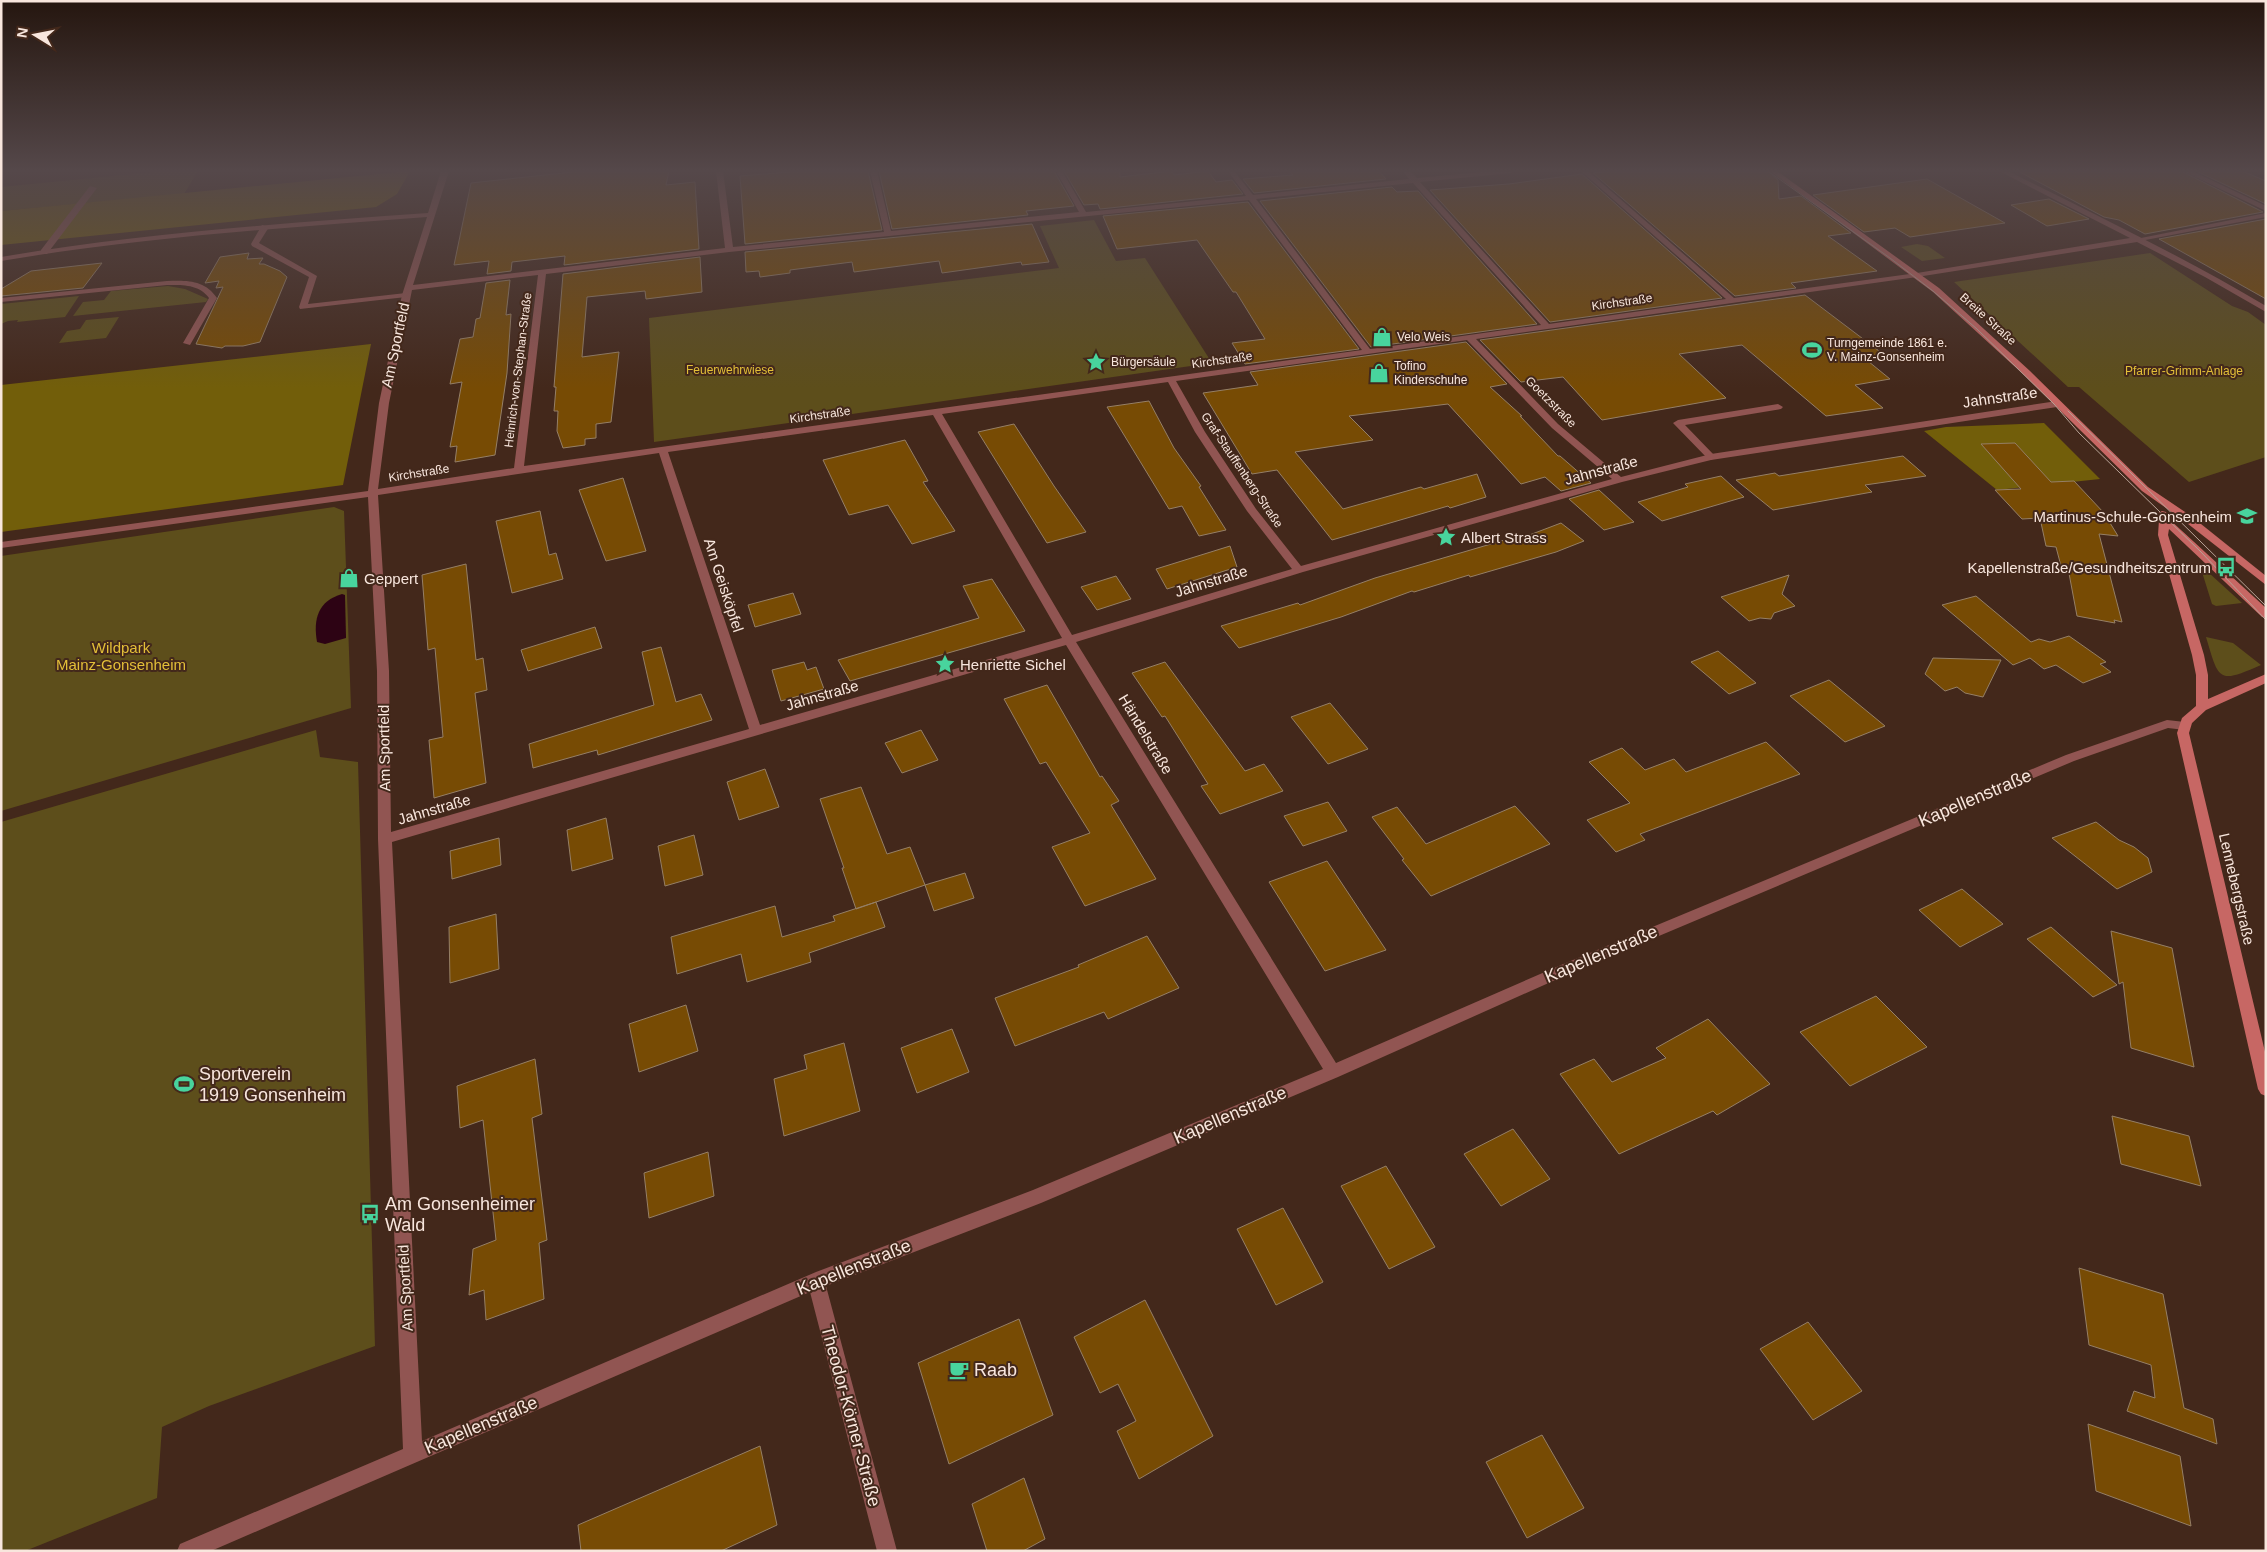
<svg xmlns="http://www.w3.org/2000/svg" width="2267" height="1552" viewBox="0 0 2267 1552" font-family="Helvetica,sans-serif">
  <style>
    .green { fill: #5d4e1b }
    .forest { fill: #725e0a }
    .water { fill: #2d0314 }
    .building { fill: #774b04; stroke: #957f66 }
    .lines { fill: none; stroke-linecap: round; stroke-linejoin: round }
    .service { fill: #915552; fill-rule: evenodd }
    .minor { fill: #915552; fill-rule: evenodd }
    .secondary { fill: #c76764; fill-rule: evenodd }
    .tram { stroke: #b7a297; stroke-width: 1 }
    .labels { text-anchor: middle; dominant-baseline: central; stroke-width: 4; stroke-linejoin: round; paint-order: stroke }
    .far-street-label { font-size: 12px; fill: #f8e6dd; stroke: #43281b }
    .far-poi-label { font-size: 12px; fill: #f8e6dd; stroke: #43281b; text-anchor: start }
    .far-park-label { font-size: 12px; fill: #e3bf38; stroke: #43281b }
    .street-label { font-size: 15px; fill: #f8e6dd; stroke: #43281b }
    .poi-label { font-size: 15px; fill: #f8e6dd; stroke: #43281b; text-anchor: start }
    .park-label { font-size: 15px; fill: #e3bf38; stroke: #43281b }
    .near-street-label { font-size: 18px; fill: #f8e6dd; stroke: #43281b }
    .near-poi-label { font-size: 18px; fill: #f8e6dd; stroke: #43281b; text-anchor: start }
  </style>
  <rect width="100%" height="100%" fill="#43281b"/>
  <path class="green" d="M164 171H198L184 194 1 211V187Z
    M1094 220 1116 261 1145 258 1212 363 654 442 649 318 1059 268 1040 226Z
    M1917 244 1928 246 1945 258 1922 261 1901 247Z
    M2150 253 2232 306 2248 312 2266 325V457L2189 482 2079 387H2068L1954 282Z
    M168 286 185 289 208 299 206 302 73 316 83 302 104 300 111 291Z
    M79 296 65 317 17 322 18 320 8 321 1 324V304Z
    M119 317 106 338 59 343 67 331 80 329 86 320Z
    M334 507 344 511 351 708 1 811V556Z
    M2202 572 2209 573 2242 603 2216 606 2212 604Z
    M2206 637 2233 643 2261 665C2218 684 2219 681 2206 637Z
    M316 730 320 757 358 762 375 1346 209 1406 162 1427 157 1498 25 1551H1V822Z"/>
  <path class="forest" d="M410 171 397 194 376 207 1 245V211Z
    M371 344 343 485 1 532V385Z
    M2044 423 2100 479 1997 490 1924 431 1946 427Z"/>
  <path class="water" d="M342 594 345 595 346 638 325 644 317 642C313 619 318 601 342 594Z"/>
  <path class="building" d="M582 171H669L666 185 695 182 699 249 564 265 565 256 512 262 511 271 487 274 489 261 454 265 471 183Z
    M802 171H868L882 230 745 244 740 176Z
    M879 171H1054L1074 206 1026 211 1028 215 892 229Z
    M1064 171H1120V177L1172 171 1174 175 1208 171 1216 182 1232 180 1243 194 1100 209 1098 204 1084 205Z
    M1289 171H1379L1386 179 1254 193 1243 179 1293 175Z
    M1613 171H1768L1778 180 1779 199 1801 196 1851 233 1828 236 1877 271 1791 283 1796 288 1735 296 1593 173Z
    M2018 171H2181L2263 212 2145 234 2119 220 2104 217Z
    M2196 171H2242L2266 181V204Z
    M1582 174 1722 298 1550 322 1430 190 1509 184Z
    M1927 179 2005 223 1910 237 1895 228 1864 232 1813 195Z
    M1392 187 1397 192 1418 191 1537 324 1371 347 1260 201Z
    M2049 199 2089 219 2047 226 2011 205Z
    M1248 202 1359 349 1245 364 1232 343 1265 339 1236 292H1233L1197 240 1117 249 1103 216Z
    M2266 219V299L2159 239Z
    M1032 224 1049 262 1022 265 1021 262 942 273 939 261 854 272 852 262 790 270V273L760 277 759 271 746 272 745 252Z
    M249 253 247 259 263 258 259 264H264L280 271 287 277 260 342 243 346H225L222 348 196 344 223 287 216 288 219 281 205 283 220 257Z
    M700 257 702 292 646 299 645 291 587 297 582 357 619 352 611 422 596 424V438L585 439V445L563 448 557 431 558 411H554L556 387H554L563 274Z
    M102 263 83 288 1 296V289L31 271Z
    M510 280 506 315 511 314 507 373 495 455 455 462 457 446 450 447 462 382 450 384 460 339 473 337 476 319 480 318 486 283Z
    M1805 295 1883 354 1863 357 1890 379 1855 385 1883 408 1826 416 1742 345 1679 354 1726 398 1602 420 1563 377 1521 382 1480 340Z
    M1466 342 1507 384 1490 387 1522 416H1520L1558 456H1560L1591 483 1561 491 1545 477 1521 484 1448 404 1349 416 1373 440 1295 452 1343 509 1421 487 1424 489 1477 474 1486 497 1450 508 1448 506 1332 540 1277 470 1252 474 1203 393 1258 385 1250 372Z
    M1149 401 1174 448 1201 486 1199 487 1226 530 1199 536 1182 506 1169 509 1107 407Z
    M1014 424 1054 486 1086 532 1047 543 978 432Z
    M905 440 928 481 923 482 955 531 912 544 888 505 849 515 823 460Z
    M2015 443 2051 482 2074 481 2104 513 2118 536 2099 534 2122 622 2114 620 2115 623 2077 616 2068 568 2061 566 2056 547 2046 546 2040 518 2022 519 1995 490 2021 489 1981 444Z
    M1903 456 1926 476 1865 485 1872 492 1773 510 1736 480 1775 473 1779 476Z
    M1721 476 1744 497 1662 521 1638 502 1688 487 1685 484Z
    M623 478 646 551 606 561 579 490Z
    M1599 490 1634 522 1604 530 1569 499Z
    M540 511 549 555 556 553 563 579 512 593 496 521Z
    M1561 523 1584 541 1556 552 1470 577 1469 575 1414 592 1412 591 1341 617 1239 648 1221 626 1298 603 1300 605 1375 578 1508 539 1511 542Z
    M1230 546 1237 567 1167 589 1156 569Z
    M466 564 476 660 483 658 487 690 475 693 486 783 434 798 429 740 443 737 435 648 428 650 422 575Z
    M1789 575 1782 594 1795 606 1774 613 1771 619 1760 618 1749 621 1721 597Z
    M1116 576 1131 599 1097 610 1081 587Z
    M992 579 1025 631 850 681 838 660 979 618 963 586Z
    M793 593 801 614 755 627 748 605Z
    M1976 596 2031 642 2039 639 2050 642 2069 636 2106 662 2100 664 2111 672 2083 683 2056 665 2044 669 2030 658 2013 665 1942 605Z
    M595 627 602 648 528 671 521 650Z
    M661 647 676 702 701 694 712 720 598 755 597 750 533 768 529 744 654 705 642 652Z
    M1718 651 1756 683 1729 694 1691 662Z
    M1933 658 2001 660 1983 697 1965 693 1957 687 1945 691 1925 674Z
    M804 662 807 670 816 667 824 689 781 701 772 670Z
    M1165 662 1245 771 1264 764 1283 791 1220 814 1201 786 1208 784 1165 716 1162 717 1132 673Z
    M1829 680 1885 726 1845 742 1790 696Z
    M1047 685 1100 777 1102 776 1119 801 1111 805 1156 879 1085 906 1052 847 1090 833 1046 762 1040 764 1004 699Z
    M1330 703 1368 749 1328 764 1291 717Z
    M921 730 938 760 902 773 885 743Z
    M1766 742 1800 774 1640 834 1645 840 1616 852 1587 820 1630 803 1589 762 1622 748 1645 770 1674 759 1686 772Z
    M765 769 779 807 739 820 727 782Z
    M861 787 887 854 910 847 925 885 965 873 974 898 934 911 925 885 856 909 842 868H844L820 799Z
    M1328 802 1347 831 1303 846 1284 816Z
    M1515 806 1550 844 1431 896 1402 860 1404 859 1372 817 1397 807 1426 844Z
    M606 818 613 859 572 871 567 830Z
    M2096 822 2119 840 2134 847 2148 858 2152 872 2117 889 2052 838Z
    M694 835 703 875 665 886 658 846Z
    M499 838 501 865 452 879 450 851Z
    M1327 861 1386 950 1325 971 1269 882Z
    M1962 889 2003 924 1960 947 1919 910Z
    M876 902 885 927 809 953 811 962 747 982 741 954 677 974 671 937 775 906 782 937 835 921 833 916Z
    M496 914 499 969 450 983 449 927Z
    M2051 927 2117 985 2093 997 2027 939Z
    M2111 931 2172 948 2194 1067 2131 1048 2123 982 2119 984Z
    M1147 936 1179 988 1108 1019 1104 1012 1015 1046 995 998 1079 967 1078 965Z
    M1876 996 1927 1047 1850 1086 1800 1032Z
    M686 1005 698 1051 639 1072 629 1024Z
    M1708 1019 1770 1084 1717 1115 1713 1111 1619 1154 1560 1074 1594 1059 1612 1082 1666 1058 1656 1048Z
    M952 1029 969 1072 917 1093 901 1048Z
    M844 1043 860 1111 784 1136 774 1079 807 1069 804 1055Z
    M535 1059 542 1114 532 1118 547 1240 539 1243 544 1299 486 1320 484 1290 469 1295 473 1249 496 1240 483 1120 460 1128 457 1086Z
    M2112 1116 2189 1136 2201 1186 2121 1164Z
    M1513 1129 1550 1179 1501 1206 1464 1154Z
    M708 1152 714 1196 649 1218 644 1173Z
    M1386 1166 1435 1247 1389 1269 1341 1186Z
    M1283 1208 1323 1282 1276 1305 1237 1229Z
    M2079 1268 2163 1294 2184 1408 2213 1419 2217 1444 2127 1411 2134 1391 2155 1398 2151 1365 2089 1345Z
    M1145 1300 1213 1436 1139 1479 1117 1431 1136 1421 1118 1384 1100 1393 1074 1337Z
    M1019 1319 1053 1415 949 1464 918 1363Z
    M1808 1322 1862 1391 1813 1420 1760 1349Z
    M2088 1424 2180 1456 2191 1526 2096 1491Z
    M1542 1435 1584 1508 1527 1538 1486 1462Z
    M760 1446 777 1525 721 1551H581L578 1525Z
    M1024 1478 1045 1539 1023 1551H987L972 1504Z"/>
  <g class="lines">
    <path class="service" d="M90 186 97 188 47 254H41V250Z
      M2266 213V217L2140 241 2136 239Z
      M262 225 269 227 259 243 317 276 308 304 406 293 410 295 406 297 300 309 299 307 309 277 252 246 251 244Z
      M167 281C187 280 205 280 217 298L190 345 183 343 209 298C199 284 182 285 167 285L1 302V298Z
      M1778 404 1783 407 1781 409 1685 425 1714 455 1716 457 1711 460 1708 459 1673 423 1678 420Z"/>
    <path class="minor" d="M441 171H449L413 285 725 248 716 171H723L733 247 884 232 870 171H877L891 231 1079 212 1056 171H1062L1086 212 1246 196 1228 171H1234L1253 195 1409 179 1403 171H1410L1417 178 1493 171H1514L1511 173 1420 182 1549 324 1726 299 1581 171H1588L1734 298 1917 273 2130 238 1999 171H2008C2096 215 2182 256 2266 306V312L2205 277 2137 242 1917 277 1476 339 1558 424 1621 477 1711 454 2057 401 2062 404 2057 407 1711 460 1622 482 1303 572 1076 642 1336 1063 1561 965 2066 755 2167 720 2185 722 2191 726 2185 730 2168 728 2074 761 1571 973 1338 1077 1041 1203 826 1286 897 1551H877L810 1292 211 1551H177L180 1544 403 1449 378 839 377 671 368 497 1 548V542L368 491 379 403 402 295 427 217C285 228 142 237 1 261V257C142 233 286 223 428 213ZM1413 183 1541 325 1370 349 1256 199ZM1249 200 1362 350 524 466 546 274 729 252ZM538 275 514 468 378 489 389 403 412 290ZM1467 340 1552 428 1612 479 1301 566 1256 509 1205 432 1176 381ZM1168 382 1195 432 1247 511 1292 569 1072 635 942 414ZM933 415 1062 638 760 725 668 452ZM659 453 749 729 391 832 389 671 378 495ZM1066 645 1323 1069 1033 1190 816 1272 422 1441 392 842Z
      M2183 171H2192L2266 206V211Z"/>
    <path class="secondary" d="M1770 171H1777L1939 288 2030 371 2148 487 2191 516 2266 576V585L2183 520 2142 491 2024 375 1933 292Z
      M2162 511 2166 512 2169 519 2266 608V618L2262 617 2169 529 2168 535 2204 655 2208 675V699L2266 674V683L2206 710 2192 723 2189 733 2266 1056V1096L2261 1094 2258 1089 2177 733 2182 718 2196 706V675L2192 655 2158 535 2159 520 2157 514Z"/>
    <path class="tram" d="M1768 171 1890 258 1933 291 1977 329 2054 404 2079 433 2201 552 2266 620
      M2068 411 2266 606"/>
  </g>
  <linearGradient id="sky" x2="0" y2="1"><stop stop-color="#25160f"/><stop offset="0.44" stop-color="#55484a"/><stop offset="1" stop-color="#55484a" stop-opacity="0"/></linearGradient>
  <rect width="2267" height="388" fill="url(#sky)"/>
  <defs>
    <symbol id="shop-bare" viewBox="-9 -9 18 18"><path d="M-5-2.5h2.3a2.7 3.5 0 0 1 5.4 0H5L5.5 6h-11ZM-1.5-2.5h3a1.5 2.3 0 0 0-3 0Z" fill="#48d49d" stroke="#43281b" stroke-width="2.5" paint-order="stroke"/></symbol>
    <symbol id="stadium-bare" viewBox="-9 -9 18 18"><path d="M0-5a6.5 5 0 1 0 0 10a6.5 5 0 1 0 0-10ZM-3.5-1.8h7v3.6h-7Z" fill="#48d49d" stroke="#43281b" stroke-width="2.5" paint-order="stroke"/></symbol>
    <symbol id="sight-bare" viewBox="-9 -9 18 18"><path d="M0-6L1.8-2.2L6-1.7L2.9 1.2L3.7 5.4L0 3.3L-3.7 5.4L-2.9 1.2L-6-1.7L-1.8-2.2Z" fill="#48d49d" stroke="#43281b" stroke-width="2.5" paint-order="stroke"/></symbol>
    <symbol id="school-bare" viewBox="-9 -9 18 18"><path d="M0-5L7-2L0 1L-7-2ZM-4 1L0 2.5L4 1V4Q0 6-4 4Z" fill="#48d49d" stroke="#43281b" stroke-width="2.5" paint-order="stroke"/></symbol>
    <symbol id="bus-bare" viewBox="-9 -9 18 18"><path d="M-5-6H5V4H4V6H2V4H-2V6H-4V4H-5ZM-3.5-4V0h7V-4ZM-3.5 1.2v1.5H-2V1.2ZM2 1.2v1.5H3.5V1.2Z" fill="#48d49d" stroke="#43281b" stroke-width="2.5" paint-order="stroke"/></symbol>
    <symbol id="cafe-bare" viewBox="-9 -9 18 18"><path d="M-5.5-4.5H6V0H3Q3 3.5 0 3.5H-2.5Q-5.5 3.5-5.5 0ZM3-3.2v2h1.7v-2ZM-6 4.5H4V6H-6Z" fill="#48d49d" stroke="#43281b" stroke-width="2.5" paint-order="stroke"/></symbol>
  </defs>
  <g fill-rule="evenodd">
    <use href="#shop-bare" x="1368" y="323" width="28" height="28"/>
    <use href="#stadium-bare" x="1798" y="336" width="28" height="28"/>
    <use href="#sight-bare" x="1082" y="348" width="28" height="28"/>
    <use href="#shop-bare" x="1365" y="359" width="28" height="28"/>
    <use href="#school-bare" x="2233" y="502" width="28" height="28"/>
    <use href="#sight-bare" x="1432" y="523" width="28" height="28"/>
    <use href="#bus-bare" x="2212" y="553" width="28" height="28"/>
    <use href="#shop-bare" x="335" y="564" width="28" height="28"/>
    <use href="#sight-bare" x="931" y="650" width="28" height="28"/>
    <use href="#stadium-bare" x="170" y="1070" width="28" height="28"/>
    <use href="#bus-bare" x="356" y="1200" width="28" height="28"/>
    <use href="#cafe-bare" x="945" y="1356" width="28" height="28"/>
  </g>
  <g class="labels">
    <g class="far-street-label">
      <text transform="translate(1622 302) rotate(-8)">Kirchstraße</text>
      <text transform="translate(1988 319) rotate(42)">Breite Straße</text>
      <text transform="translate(1222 360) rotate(-8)">Kirchstraße</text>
      <text transform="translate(518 370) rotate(-83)">Heinrich-von-Stephan-Straße</text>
      <text transform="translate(1551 402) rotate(45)">Goetzstraße</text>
      <text transform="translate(820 415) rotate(-8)">Kirchstraße</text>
      <text transform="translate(1242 470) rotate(56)">Graf-Stauffenberg-Straße</text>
      <text transform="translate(419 473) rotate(-9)">Kirchstraße</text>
    </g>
    <g class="far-poi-label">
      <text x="1397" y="337">Velo Weis</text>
      <text x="1827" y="343">Turngemeinde 1861 e.<tspan x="1827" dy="14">V. Mainz-Gonsenheim</tspan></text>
      <text x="1111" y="362">Bürgersäule</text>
      <text x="1394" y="366">Tofino<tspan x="1394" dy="14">Kinderschuhe</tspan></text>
    </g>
    <g class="far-park-label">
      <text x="730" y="370">Feuerwehrwiese</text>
      <text x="2184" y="371">Pfarrer-Grimm-Anlage</text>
    </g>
    <g class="street-label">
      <text transform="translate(395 345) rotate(-78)">Am Sportfeld</text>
      <text transform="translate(2000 397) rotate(-8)">Jahnstraße</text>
      <text transform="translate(1601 470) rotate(-15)">Jahnstraße</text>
      <text transform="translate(1211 581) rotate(-17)">Jahnstraße</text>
      <text transform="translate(724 585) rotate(72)">Am Geisköpfel</text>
      <text transform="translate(822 695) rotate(-16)">Jahnstraße</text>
      <text transform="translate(1146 734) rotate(59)">Händelstraße</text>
      <text transform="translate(384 748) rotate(-91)">Am Sportfeld</text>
      <text transform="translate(434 809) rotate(-16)">Jahnstraße</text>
      <text transform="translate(2237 889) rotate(77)">Lennebergstraße</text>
      <text transform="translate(405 1288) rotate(-93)">Am Sportfeld</text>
    </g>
    <g class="poi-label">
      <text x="2232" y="516" text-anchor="end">Martinus-Schule-Gonsenheim</text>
      <text x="1461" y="537">Albert Strass</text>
      <text x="2211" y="567" text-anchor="end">Kapellenstraße/Gesundheitszentrum</text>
      <text x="364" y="578">Geppert</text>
      <text x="960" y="664">Henriette Sichel</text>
    </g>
    <g class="park-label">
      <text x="121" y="647">Wildpark<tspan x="121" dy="17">Mainz-Gonsenheim</tspan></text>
    </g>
    <g class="near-street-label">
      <text transform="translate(1975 798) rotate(-23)">Kapellenstraße</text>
      <text transform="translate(1601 954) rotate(-23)">Kapellenstraße</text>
      <text transform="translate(1230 1115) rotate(-23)">Kapellenstraße</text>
      <text transform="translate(854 1267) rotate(-22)">Kapellenstraße</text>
      <text transform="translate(851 1416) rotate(75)">Theodor-Körner-Straße</text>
      <text transform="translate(481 1425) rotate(-23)">Kapellenstraße</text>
    </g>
    <g class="near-poi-label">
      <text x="199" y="1074">Sportverein<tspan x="199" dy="21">1919 Gonsenheim</tspan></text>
      <text x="385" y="1204">Am Gonsenheimer<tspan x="385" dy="21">Wald</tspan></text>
      <text x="974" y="1370">Raab</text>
    </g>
  </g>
  <rect width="2267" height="1552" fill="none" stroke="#f8e6dd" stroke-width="5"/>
  <g transform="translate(35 35) rotate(280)" stroke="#43281b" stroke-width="4" paint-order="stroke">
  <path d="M0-4L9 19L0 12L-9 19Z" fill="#f8e6dd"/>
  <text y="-8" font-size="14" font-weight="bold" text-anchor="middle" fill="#f8e6dd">N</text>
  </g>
</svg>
